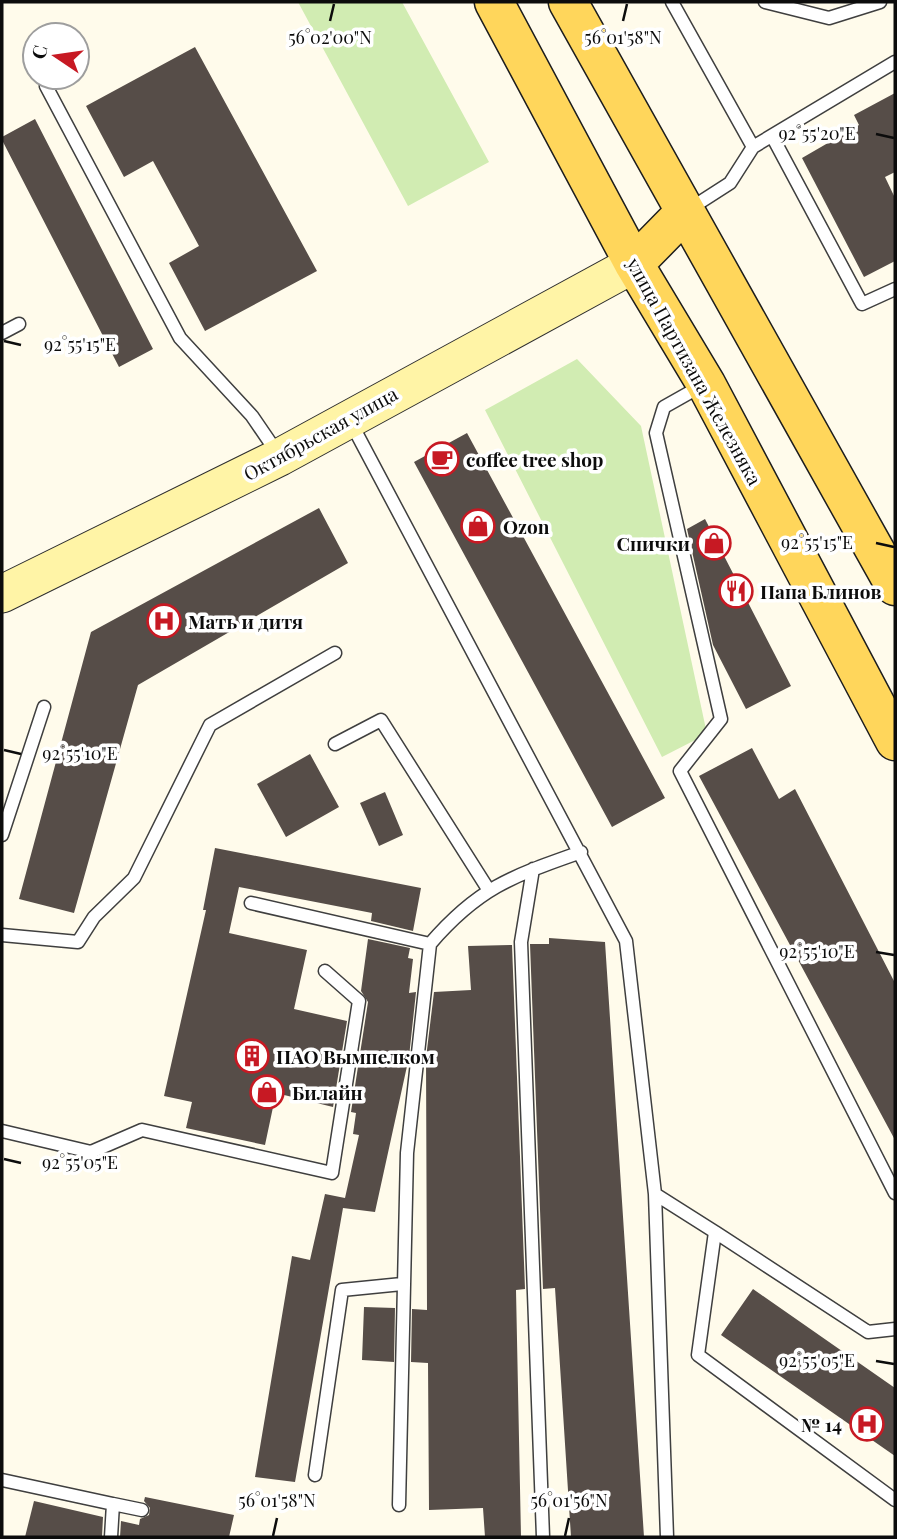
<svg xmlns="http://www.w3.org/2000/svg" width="897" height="1539" viewBox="0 0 897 1539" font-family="'Playfair Display',serif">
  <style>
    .green { fill: #d1ecb2 }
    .building { fill: #564d48 }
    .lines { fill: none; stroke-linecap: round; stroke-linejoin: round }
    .service-casing { stroke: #3f3f3f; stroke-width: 15 }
    .secondary-casing { stroke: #2e2e2e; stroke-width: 39 }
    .primary-casing { stroke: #1d1d1d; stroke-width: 41 }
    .service { stroke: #fff; stroke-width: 12 }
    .secondary { stroke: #fff4a6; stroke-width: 37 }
    .primary { stroke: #ffd65b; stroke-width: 38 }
    .ticks { fill: none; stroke: #0c0c0c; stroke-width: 2.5 }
    .labels { text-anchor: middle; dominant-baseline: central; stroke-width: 7; stroke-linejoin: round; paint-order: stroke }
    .street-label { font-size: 19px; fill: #0c0c0c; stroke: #fff }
    .poi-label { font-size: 19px; font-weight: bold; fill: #0c0c0c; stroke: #fff; text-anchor: start }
    .ticks-label { font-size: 18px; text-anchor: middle; fill: #0c0c0c; stroke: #fff; stroke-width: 7; stroke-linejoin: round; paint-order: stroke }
  </style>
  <rect width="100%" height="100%" fill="#fffbeb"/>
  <path class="green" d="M298 2H402L489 162 408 206Z
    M577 359 641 426 707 734 662 757 485 410Z"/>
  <path class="building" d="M195 47 317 271 205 331 169 263 199 246 153 161 124 177 86 106Z
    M895 93V172L885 177 895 198V261L864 277 802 158 859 125 854 115Z
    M35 119 153 349 119 367 2 140V137Z
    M467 433 665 798 612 827 414 462Z
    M319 508 348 563 138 685 74 913 19 899 91 632Z
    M705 519 791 686 746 709 713 645 687 529Z
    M752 748 779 799 795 789 895 983V1140L699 776Z
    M310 754 339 807 286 837 257 784Z
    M385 792 403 835 379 846 360 803Z
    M215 848 421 888 413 931 371 921 372 913 239 887 229 933 307 950 294 1009 347 1021 333 1107 276 1093 265 1145 186 1128 192 1102 164 1096 206 910H203Z
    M549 938 605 942 644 1537H571L555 1288 543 1289 530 944H549Z
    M368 939 410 948 408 958 413 959 409 993 416 992 409 1057 375 1212 343 1208 295 1482 255 1477 292 1256 310 1260 325 1194 345 1198 359 1135 353 1134 356 1113 351 1112 368 1002 361 991Z
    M512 945 525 1289 516 1290 521 1537H485L483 1508 429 1510 428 1363 411 1362 412 1309 427 1310 426 1058 434 992 471 990 468 946Z
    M753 1289 895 1388V1456L721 1335Z
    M364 1307 395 1308 394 1362 362 1360Z
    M145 1497 234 1515 229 1537H120L121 1521 139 1525 140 1519 149 1515 150 1508 144 1501Z
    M34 1501 103 1517 102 1537H25Z"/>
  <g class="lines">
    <defs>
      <path id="service" d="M672 2 753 147
        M765 2 829 18 880 2
        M46 86 180 338 252 416 278 454
        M772 136 862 304 895 289
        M688 210 730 183 753 147 895 62
        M2 333 19 324
        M703 385 664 407 656 433 721 719 680 771 895 1193
        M350 421 626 941 655 1194 667 1537
        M335 744 381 720 488 889
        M2 835 44 707
        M533 869 521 942 543 1537
        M251 903 430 944C479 887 513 876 581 852
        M2 935 78 942 94 917 134 878 210 725 335 653
        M2 1131 91 1152 142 1130 332 1173 359 1001 325 971
        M655 1194 715 1232
        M895 1329 868 1332 715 1232 698 1355 895 1500
        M315 1475 342 1290 402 1284
        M2 1480 113 1504 111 1537
        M113 1504 142 1510
        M399 1505 407 1153 430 944"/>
      <path id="secondary" d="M2 594 280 457 634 264"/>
      <path id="primary" d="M494 2 634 264 706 384 895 741
        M568 2 895 586
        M634 264 685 212"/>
    </defs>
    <use href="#service" class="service-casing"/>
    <use href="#secondary" class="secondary-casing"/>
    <use href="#primary" class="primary-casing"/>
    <use href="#service" class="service"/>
    <use href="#secondary" class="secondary"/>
    <use href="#primary" class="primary"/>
  </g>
  <path class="ticks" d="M330 21 334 4M623 21 627 4M876 134 894 138M4 341 21 345M876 543 894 547M4 750 21 754M876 952 894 955M4 1159 21 1163M876 1361 894 1364M273 1536 277 1518M565 1536 569 1518"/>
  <defs>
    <symbol id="cafe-ring" viewBox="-11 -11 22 22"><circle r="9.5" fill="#fff" stroke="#c71923" stroke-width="1.5"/><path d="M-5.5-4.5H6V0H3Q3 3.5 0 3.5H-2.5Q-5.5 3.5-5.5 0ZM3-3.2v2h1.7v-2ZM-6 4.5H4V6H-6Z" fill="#c71923"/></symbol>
    <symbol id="shop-ring" viewBox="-11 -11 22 22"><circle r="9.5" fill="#fff" stroke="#c71923" stroke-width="1.5"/><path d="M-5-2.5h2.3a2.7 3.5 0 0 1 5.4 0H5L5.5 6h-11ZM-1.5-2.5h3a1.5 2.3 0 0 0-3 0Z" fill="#c71923"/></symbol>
    <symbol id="restaurant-ring" viewBox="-11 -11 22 22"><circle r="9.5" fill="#fff" stroke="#c71923" stroke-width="1.5"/><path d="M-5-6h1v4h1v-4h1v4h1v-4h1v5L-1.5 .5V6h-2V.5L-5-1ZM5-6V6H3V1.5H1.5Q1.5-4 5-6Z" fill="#c71923"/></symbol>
    <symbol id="hospital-ring" viewBox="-11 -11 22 22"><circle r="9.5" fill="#fff" stroke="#c71923" stroke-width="1.5"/><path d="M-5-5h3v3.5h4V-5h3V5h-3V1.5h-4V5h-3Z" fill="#c71923"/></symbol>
    <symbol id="building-ring" viewBox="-11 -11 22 22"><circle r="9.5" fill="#fff" stroke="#c71923" stroke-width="1.5"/><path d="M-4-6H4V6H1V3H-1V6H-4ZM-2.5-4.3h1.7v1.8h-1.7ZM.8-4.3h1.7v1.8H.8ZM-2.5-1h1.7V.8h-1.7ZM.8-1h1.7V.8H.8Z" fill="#c71923"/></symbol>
  </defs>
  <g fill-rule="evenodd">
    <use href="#cafe-ring" x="423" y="440" width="38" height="38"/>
    <use href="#shop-ring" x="459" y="507" width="38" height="38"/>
    <use href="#shop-ring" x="695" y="524" width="38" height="38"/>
    <use href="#restaurant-ring" x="717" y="572" width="38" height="38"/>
    <use href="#hospital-ring" x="145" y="602" width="38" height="38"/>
    <use href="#building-ring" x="233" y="1037" width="38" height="38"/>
    <use href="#shop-ring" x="248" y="1073" width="38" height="38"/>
    <use href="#hospital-ring" x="848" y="1405" width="38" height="38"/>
  </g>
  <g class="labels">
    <g class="street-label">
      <text transform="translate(695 371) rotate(61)">улица Партизана Железняка</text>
      <text transform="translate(320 433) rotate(-29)">Октябрьская улица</text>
    </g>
    <g class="poi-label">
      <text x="466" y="459">coffee tree shop</text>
      <text x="503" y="526">Ozon</text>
      <text x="690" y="543" text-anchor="end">Спички</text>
      <text x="760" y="591">Папа Блинов</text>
      <text x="188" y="621">Мать и дитя</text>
      <text x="276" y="1056">ПАО Вымпелком</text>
      <text x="292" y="1092">Билайн</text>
      <text x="842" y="1424" text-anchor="end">№ 14</text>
    </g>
  </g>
  <g class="ticks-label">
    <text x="330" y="44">56°02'00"N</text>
    <text x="623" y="44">56°01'58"N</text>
    <text x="817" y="140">92°55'20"E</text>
    <text x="80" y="351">92°55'15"E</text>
    <text x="817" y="549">92°55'15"E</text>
    <text x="80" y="760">92°55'10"E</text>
    <text x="817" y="958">92°55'10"E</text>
    <text x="80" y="1169">92°55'05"E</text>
    <text x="817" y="1367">92°55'05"E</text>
    <text x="277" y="1507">56°01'58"N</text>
    <text x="569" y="1507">56°01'56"N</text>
  </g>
  <rect width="897" height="1539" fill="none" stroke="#0c0c0c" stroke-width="7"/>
  <g transform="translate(56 56) rotate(283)"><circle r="33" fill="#ffffff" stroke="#9e9e9e" stroke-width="2"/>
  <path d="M0-5L12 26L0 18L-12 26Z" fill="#c71923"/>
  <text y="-10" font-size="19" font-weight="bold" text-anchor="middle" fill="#0c0c0c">С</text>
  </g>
</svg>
